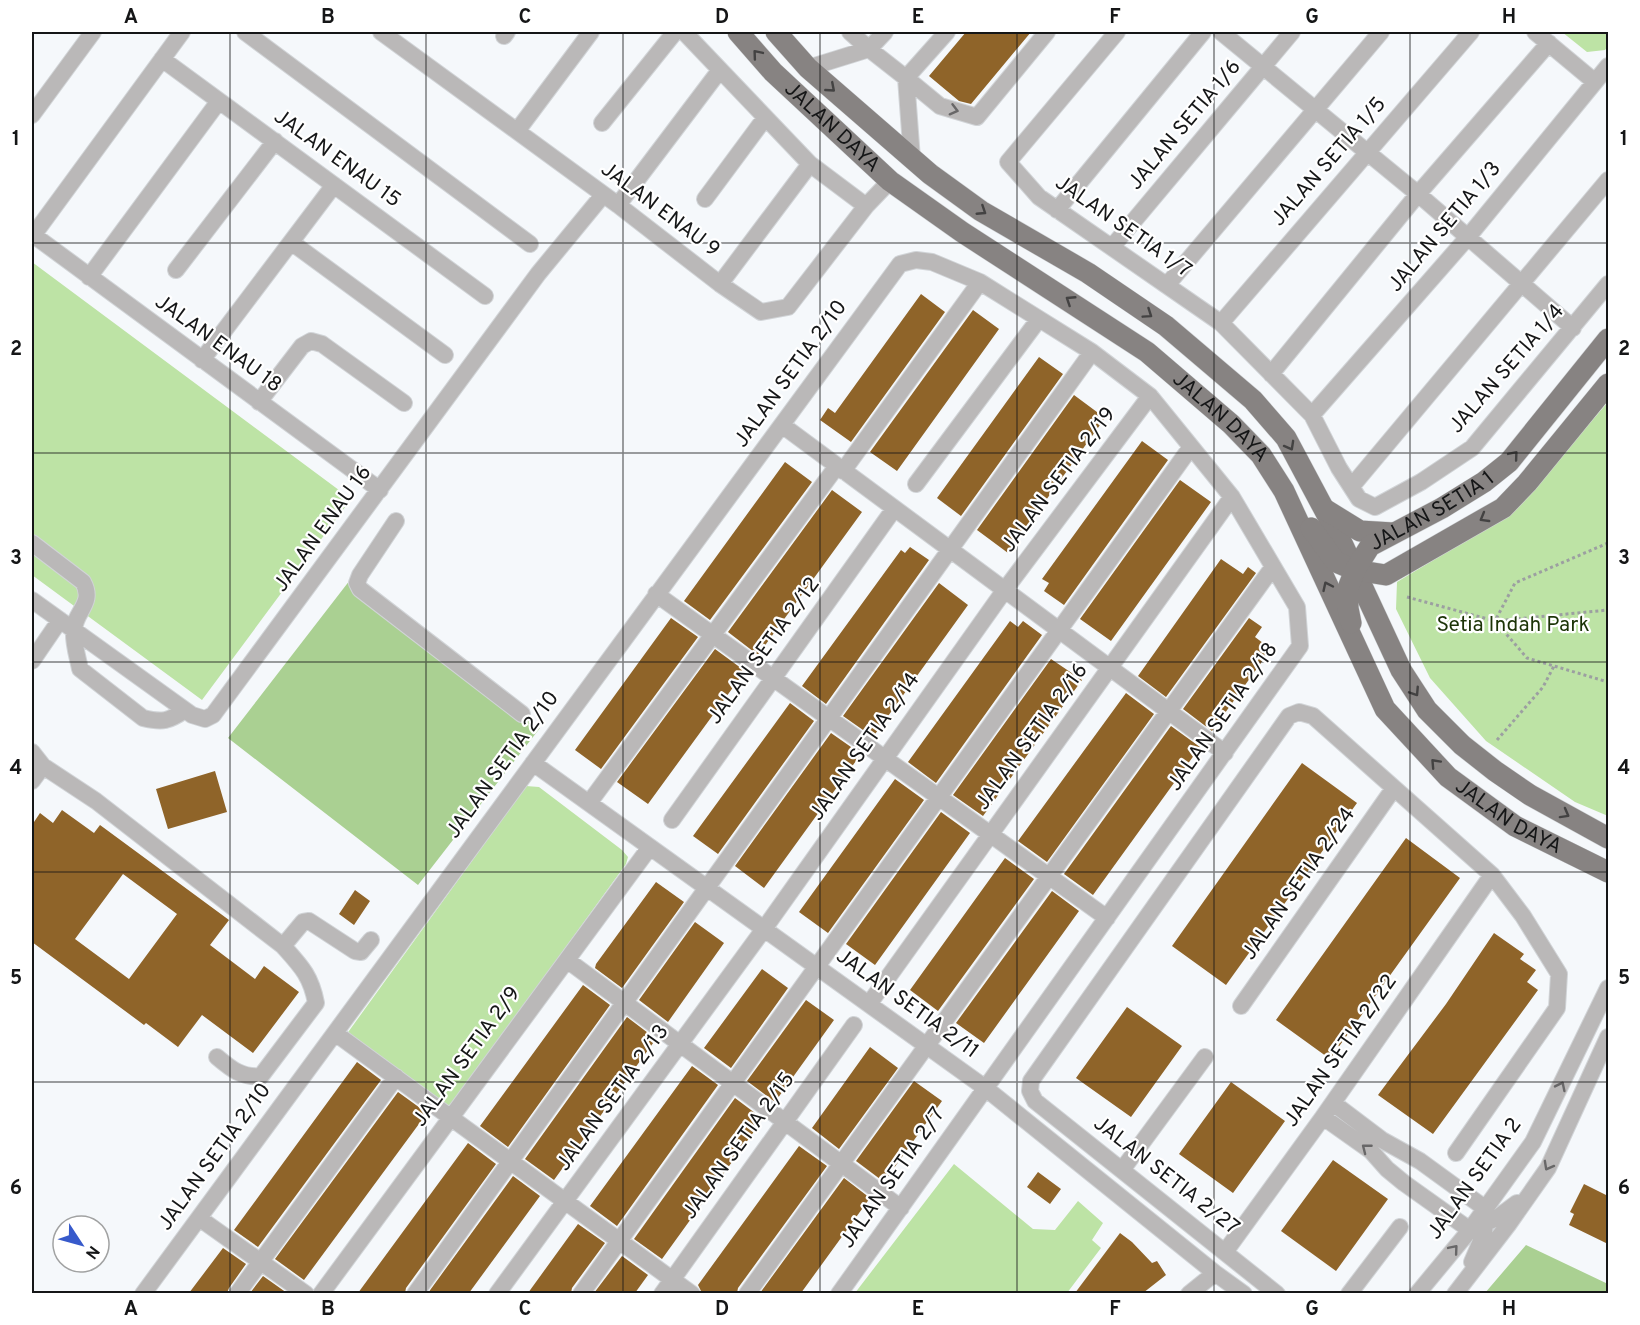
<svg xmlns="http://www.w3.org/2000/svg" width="1640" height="1325" viewBox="0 0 1640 1325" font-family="Overpass,sans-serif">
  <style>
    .green { fill: #bde3a5 }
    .forest { fill: #aad092 }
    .building { fill: #8f6429; fill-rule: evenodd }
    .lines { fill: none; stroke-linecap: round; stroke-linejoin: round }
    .minor-casing { stroke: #d1d4d7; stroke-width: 18 }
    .major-casing { stroke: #d1d4d7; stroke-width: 22 }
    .path { stroke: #9c9fa1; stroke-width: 3; stroke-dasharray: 3 3; stroke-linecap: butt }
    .minor { stroke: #bab8b8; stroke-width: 16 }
    .major { stroke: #878382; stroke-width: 21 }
    .oneway { stroke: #434242 }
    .oneway2 { stroke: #686768 }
    .grid { fill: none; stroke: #151617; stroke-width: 1.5; stroke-opacity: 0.55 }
    .labels { text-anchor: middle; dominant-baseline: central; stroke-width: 4.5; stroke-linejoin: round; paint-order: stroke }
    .street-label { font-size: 21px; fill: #151617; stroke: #fff }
    .park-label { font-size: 21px; fill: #1c3407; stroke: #fff }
    .neatline { fill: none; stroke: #151617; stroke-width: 2 }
    .grid-label { font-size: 20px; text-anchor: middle; font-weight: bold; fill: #151617 }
  </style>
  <rect width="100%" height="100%" fill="#f5f8fb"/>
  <path class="green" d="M1562,32h46v14l-3,4 -18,2z
    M32,262l319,237 -149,201 -170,-125z
    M1608,402v414l-33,-14 -89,-61 -56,-63 -34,-69 1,-27 116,-70z
    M526,786l13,1 83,63 6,7 -2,7 -182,251 -103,-73z
    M954,1164l79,65 22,1 23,-29 25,22 -11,17 9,8 -34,45h-212z"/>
  <path class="forest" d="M350,580l190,148 -122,157 -190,-147z
    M1526,1245l82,39v9h-123z"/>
  <path class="building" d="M966,32h65l-60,72 -12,-3 -30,-25z
    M921,294l24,18 -94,130 -31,-22 8,-12 7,5z
    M973,310l26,19 -102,142 -27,-19z
    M1039,357l24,17 -102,142 -24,-18z
    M1074,395l31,23 -97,135 -31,-23z
    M1142,441l26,19 -104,145 -20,-14 5,-8 -7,-4z
    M785,462l27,20 -102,138 -26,-19z
    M1180,480l31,22 -100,139 -31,-22z
    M832,490l30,22 -104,143 -30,-23z
    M910,547l19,13 -103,144 -24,-18 99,-136 4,3z
    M1221,559l22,15 5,-7 8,6 -90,124 -28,-21z
    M939,583l29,22 -95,132 -30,-21z
    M671,618l27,19 -97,132 -26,-19z
    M1249,618l13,9 -7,10 16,12 -59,82 -29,-22z
    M1010,621l8,6 5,-6 19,14 -106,148 -28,-21z
    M715,649l30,22 -97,133 -31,-22z
    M1051,659l31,21 -99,136 -30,-21z
    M1126,693l28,21 -107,148 -29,-21z
    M790,703l24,18 -96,133 -25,-18z
    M1171,726l29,21 -107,148 -29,-21z
    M831,733l30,21 -97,134 -29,-22z
    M1302,763l55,40 -131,182 -54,-39z
    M215,771l12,41 -59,17 -12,-40z
    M895,779l29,21 -96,133 -29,-21z
    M62,810l32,23 6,-8 129,95 -19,25 45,34 9,-13 35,26 -46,61 -51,-38 -24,32 -32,-24 -2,2 -112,-83v-117l8,-12 13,10zM123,874l54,40 -48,65 -54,-40z
    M941,812l29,21 -95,132 -29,-21z
    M1406,838l54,40 -130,181 -54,-39z
    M1005,858l29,21 -96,132 -28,-21z
    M656,882l28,20 -62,86 -27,-20 1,-4z
    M355,890l15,11 -16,24 -15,-11z
    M1052,891l27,20 -95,132 -28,-20z
    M695,922l29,21 -56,79 -29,-22z
    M1494,933l30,21 -4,5 16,11 -9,12 11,8 -105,144 -55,-39 68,-91z
    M762,969l26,19 -57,80 -27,-20z
    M583,985l27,20 -102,142 -28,-21z
    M806,1000l28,20 -59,82 -28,-21z
    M1127,1007l55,39 -51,71 -55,-39z
    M627,1017l29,22 -102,141 -29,-21z
    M870,1047l28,21 -59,81 -27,-21z
    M357,1062l24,18 -123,167 -24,-17z
    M692,1066l26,19 -101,141 -27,-20z
    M914,1081l28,20 -58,81 -28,-21z
    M1231,1082l54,39 -52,72 -54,-39z
    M398,1092l29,21 -123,167 -29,-21z
    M735,1098l28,21 -101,140 -28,-20z
    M468,1143l28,21 -90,124 -1,5h-47z
    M799,1146l28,20 -89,122 -1,5h-35l-4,-8z
    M1333,1160l55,39 -52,72 -55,-40z
    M1038,1172l23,17 -11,15 -23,-17z
    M513,1176l27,20 -71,97h-41z
    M844,1178l26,20 -69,95h-41z
    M1584,1184l24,12v48l-39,-19 5,-11 -4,-2z
    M578,1224l27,19 -33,45 -1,5h-43z
    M1120,1233l12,9 20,21 5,-2 9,14 -23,18h-68z
    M223,1248l23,16 -17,24 -2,5h-38z
    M622,1256l26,19 -13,18h-41z
    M263,1276l24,17h-37z"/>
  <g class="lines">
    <defs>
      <path id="minor" d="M245,32l285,212
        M381,32l237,173 102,79 41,28 27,-5 78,-101 24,-25
        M684,32l126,132 56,42
        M850,32l19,17 16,-17
        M947,32l-41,46 34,28 37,11 70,-85
        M1117,32l-109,130 31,35 182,126 91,92 27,53 20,31 16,8 46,-25 51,-34 136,-164
        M1221,32l197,162 155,134
        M1535,32l60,50
        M504,36l3,-4
        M162,59l323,237
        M808,68l61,-19 37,29 6,81
        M32,115l61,-83
        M602,123l73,-91
        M517,131l74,-99
        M705,199l60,-81
        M618,205l102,-135
        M1057,210l146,-178
        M32,234l348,256
        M32,237l150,-205
        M291,242l154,113
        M1112,247l180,-215
        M176,270l99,-129
        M89,277l130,-176
        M720,284l90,-120
        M1167,285l214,-253
        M1221,323l250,-291
        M202,360l132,-175
        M1271,374l147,-180 131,-151
        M259,402l43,-56 9,-5 11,3 82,59
        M1312,415l156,-178 140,-171
        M782,425l443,328
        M843,471l137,-189
        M916,484l123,-165
        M1352,486l256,-306
        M396,521l-36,54 -3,8 3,6 162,125
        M32,543l51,39c12,22 -9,29 -9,49 -1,12 4,27 6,38l63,49c20,5 26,3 42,-8
        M656,594l451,324
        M32,600l160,115 13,4 8,-4 325,-441 65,-79
        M32,661l28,-41
        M32,752l11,14 53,35 187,145c18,20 28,30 33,57l-55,73c-19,2 -30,-7 -44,-19
        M533,763l451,324 231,186 29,21
        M32,781l11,-15
        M589,803l248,-337
        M672,820l222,-311
        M283,946l20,-24 6,-1 46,30 6,1 10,-12
        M567,960l334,248
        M869,1004l363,-507
        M1241,1006l153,-218
        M335,1033l357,261
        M1333,1103l49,37 38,21 66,48 -2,25 -12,28
        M1323,1117l48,34 16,18 17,14 66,47 27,-12 20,-15
        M1122,1170l83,-113
        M199,1218l107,76
        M1225,1252l98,-135 169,-242
        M143,1294l757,-1030 16,-4 16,2 48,20 112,70 58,44 82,101 65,110 3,39 -461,648
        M237,1294l159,-217
        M321,1294l329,-447
        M415,1294l677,-942
        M497,1294l267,-365 240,-338 146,-195
        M581,1294l610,-847
        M662,1294l192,-269
        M747,1294l526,-727
        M1189,1294l26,-21
        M1277,1294l-242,-193 -5,-10 1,-10 258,-365 10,-4 14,4 179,159 31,41 36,58 -2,34 -101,145
        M1349,1294l51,-67
        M1417,1294l53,-64 63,-88 75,-154
        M1455,1294l53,-69 40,-57 60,-131"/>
      <g id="major">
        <path id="s1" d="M738,32l35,40 117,109 72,51 185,120 84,72 30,31 23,36 101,218 63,68 67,49 93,46"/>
        <path d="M776,32l32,36 122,106 51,37 107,62 78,53 87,74 33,38 55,103 60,129 26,40 35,35 33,26 35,24 78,43"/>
        <path d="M1326,510l34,21 33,2"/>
        <path d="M1311,528l25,34 19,8 31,5 117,-67 24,-25 81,-99"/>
        <path id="s2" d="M1351,623l-3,-15v-20l7,-18 15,-24 72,-38 42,-26 25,-20 99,-123"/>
      </g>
    </defs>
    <use href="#minor" class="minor-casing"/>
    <use href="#major" class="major-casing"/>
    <path class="path" d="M1608,543l-93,40 -20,38 32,37 81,24
      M1407,597l88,24 113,-11
      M1497,740l46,-53 11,-21"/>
    <use href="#minor" class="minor"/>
    <use href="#major" class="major"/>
  </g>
  <defs><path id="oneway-chevron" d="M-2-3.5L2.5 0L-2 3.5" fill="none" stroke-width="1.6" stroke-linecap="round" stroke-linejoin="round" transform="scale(1.5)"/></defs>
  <g class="oneway">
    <use href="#oneway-chevron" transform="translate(757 54) rotate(-130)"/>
    <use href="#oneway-chevron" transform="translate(831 88) rotate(41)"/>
    <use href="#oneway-chevron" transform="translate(982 211) rotate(33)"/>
    <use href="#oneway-chevron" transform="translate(1070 300) rotate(-147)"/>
    <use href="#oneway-chevron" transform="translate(1148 314) rotate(34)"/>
    <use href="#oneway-chevron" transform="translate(1290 446) rotate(61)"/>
    <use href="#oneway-chevron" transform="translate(1514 455) rotate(-50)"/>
    <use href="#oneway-chevron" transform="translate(1484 518) rotate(150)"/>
    <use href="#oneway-chevron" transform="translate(1327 586) rotate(-115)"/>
    <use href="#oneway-chevron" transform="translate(1415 692) rotate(57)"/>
    <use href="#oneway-chevron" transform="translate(1435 763) rotate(-133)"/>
    <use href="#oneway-chevron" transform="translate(1565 814) rotate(29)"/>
  </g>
  <g class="oneway2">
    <use href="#oneway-chevron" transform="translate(954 110) rotate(15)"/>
    <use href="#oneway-chevron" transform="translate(1561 1086) rotate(-64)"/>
    <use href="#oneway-chevron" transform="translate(1366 1148) rotate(-142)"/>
    <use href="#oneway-chevron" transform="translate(1548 1166) rotate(119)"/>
    <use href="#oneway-chevron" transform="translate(1454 1249) rotate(-50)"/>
  </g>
  <path class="grid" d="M230,32v1262M426,32v1262M623,32v1262M820,32v1262M1017,32v1262M1214,32v1262M1410,32v1262M32,243h1576M32,453h1576M32,662h1576M32,872h1576M32,1082h1576"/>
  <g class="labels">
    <g class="street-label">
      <text transform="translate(1185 125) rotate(-50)">JALAN SETIA 1/6</text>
      <text stroke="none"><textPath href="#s1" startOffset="134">JALAN DAYA</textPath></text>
      <text transform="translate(337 159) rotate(36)">JALAN ENAU 15</text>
      <text transform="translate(1329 162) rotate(-49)">JALAN SETIA 1/5</text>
      <text transform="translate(660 210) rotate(37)">JALAN ENAU 9</text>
      <text transform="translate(1123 227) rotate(35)">JALAN SETIA 1/7</text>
      <text transform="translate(1445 227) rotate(-50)">JALAN SETIA 1/3</text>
      <text transform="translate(218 344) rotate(36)">JALAN ENAU 18</text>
      <text transform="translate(1507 369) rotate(-49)">JALAN SETIA 1/4</text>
      <text transform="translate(791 374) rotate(-54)">JALAN SETIA 2/10</text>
      <text stroke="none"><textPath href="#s1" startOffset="620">JALAN DAYA</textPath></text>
      <text transform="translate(1059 480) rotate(-53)">JALAN SETIA 2/19</text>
      <text stroke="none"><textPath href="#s2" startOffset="154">JALAN SETIA 1</textPath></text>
      <text transform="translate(323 529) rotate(-54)">JALAN ENAU 16</text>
      <text transform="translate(764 651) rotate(-54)">JALAN SETIA 2/12</text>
      <text transform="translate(1223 717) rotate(-55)">JALAN SETIA 2/18</text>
      <text transform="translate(1032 737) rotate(-54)">JALAN SETIA 2/16</text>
      <text transform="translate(865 747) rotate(-55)">JALAN SETIA 2/14</text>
      <text transform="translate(503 765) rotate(-54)">JALAN SETIA 2/10</text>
      <text stroke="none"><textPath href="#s1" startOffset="1124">JALAN DAYA</textPath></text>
      <text transform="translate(1299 884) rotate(-55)">JALAN SETIA 2/24</text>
      <text transform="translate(907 1004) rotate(36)">JALAN SETIA 2/11</text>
      <text transform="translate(1341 1051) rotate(-55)">JALAN SETIA 2/22</text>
      <text transform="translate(467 1057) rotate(-54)">JALAN SETIA 2/9</text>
      <text transform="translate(613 1098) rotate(-54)">JALAN SETIA 2/13</text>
      <text transform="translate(739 1146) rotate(-54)">JALAN SETIA 2/15</text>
      <text transform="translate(215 1157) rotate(-54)">JALAN SETIA 2/10</text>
      <text transform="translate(1166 1176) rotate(38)">JALAN SETIA 2/27</text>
      <text transform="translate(893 1178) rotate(-55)">JALAN SETIA 2/7</text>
      <text transform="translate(1475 1179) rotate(-54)">JALAN SETIA 2</text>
    </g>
    <g class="park-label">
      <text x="1513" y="625">Setia Indah Park</text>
    </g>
  </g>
  <rect width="1640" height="1325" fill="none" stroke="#ffffff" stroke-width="66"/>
  <g transform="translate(81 1244) rotate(126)"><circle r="28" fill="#ffffff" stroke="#a1a2a2" stroke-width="1.5"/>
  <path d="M0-4.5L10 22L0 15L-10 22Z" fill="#375acb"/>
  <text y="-9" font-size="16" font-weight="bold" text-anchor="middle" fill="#151617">N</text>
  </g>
  <rect x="33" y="33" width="1574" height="1259" class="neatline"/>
  <g class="grid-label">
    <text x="131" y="23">A</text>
    <text x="328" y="23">B</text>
    <text x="525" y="23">C</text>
    <text x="722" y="23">D</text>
    <text x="918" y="23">E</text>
    <text x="1115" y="23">F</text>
    <text x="1312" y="23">G</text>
    <text x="1509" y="23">H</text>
    <text x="16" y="145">1</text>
    <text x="1624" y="145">1</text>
    <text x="16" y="355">2</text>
    <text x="1624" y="355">2</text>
    <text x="16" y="564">3</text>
    <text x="1624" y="564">3</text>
    <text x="16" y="774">4</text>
    <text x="1624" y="774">4</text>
    <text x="16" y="984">5</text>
    <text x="1624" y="984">5</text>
    <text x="16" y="1194">6</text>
    <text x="1624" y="1194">6</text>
    <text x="131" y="1315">A</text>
    <text x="328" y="1315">B</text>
    <text x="525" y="1315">C</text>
    <text x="722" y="1315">D</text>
    <text x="918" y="1315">E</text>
    <text x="1115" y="1315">F</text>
    <text x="1312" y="1315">G</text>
    <text x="1509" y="1315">H</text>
  </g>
</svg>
